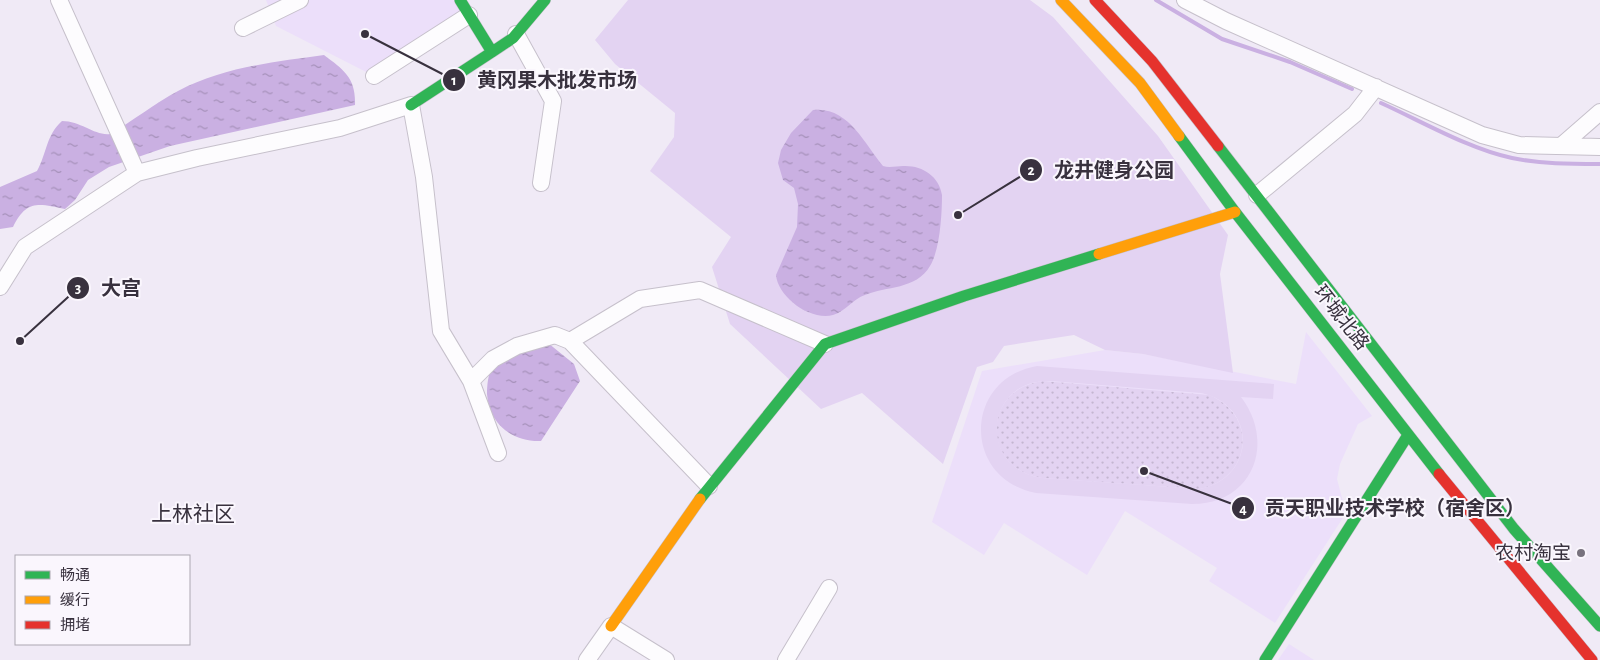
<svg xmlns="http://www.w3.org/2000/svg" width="1600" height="660" viewBox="0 0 1600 660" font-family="'Alegreya Sans','Noto Sans SC',sans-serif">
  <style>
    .built { fill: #ecdffa }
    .grass { fill: url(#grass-dots) }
    .park { fill: #e3d3f2; fill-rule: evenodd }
    .water { fill: url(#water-ripples) }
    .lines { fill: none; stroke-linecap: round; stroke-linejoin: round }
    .stream { stroke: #cab0e2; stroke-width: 4 }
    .street-casing { stroke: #c6c0cb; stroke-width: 18 }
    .fast-casing { stroke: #c6c0cb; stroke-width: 12 }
    .slow-casing { stroke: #c6c0cb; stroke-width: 12 }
    .jam-casing { stroke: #c6c0cb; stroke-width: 12 }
    .street { stroke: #fdfcfe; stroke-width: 16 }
    .fast { stroke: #30b455; stroke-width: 11 }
    .slow { stroke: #ff9f0a; stroke-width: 11 }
    .jam { stroke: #e5322d; stroke-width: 11 }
    .poi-dot { fill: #78727e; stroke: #faf6fd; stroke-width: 2 }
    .labels { text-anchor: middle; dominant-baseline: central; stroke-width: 4; stroke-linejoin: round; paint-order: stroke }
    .street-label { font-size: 19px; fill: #38313e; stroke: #faf6fd }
    .poi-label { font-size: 19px; fill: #38313e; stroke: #faf6fd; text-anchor: end }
    .quarter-label { font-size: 21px; fill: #38313e; stroke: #faf6fd }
    .leader { fill: none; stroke: #38313e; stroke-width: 2 }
    .callout-dot { fill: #38313e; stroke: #faf6fd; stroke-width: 2 }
    .mark-label { font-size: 15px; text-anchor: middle; font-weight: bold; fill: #fff }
    .callout-label { font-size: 20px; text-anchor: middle; font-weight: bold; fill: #38313e; stroke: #faf6fd; stroke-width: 4; stroke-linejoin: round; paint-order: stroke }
  </style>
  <defs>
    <pattern id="grass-dots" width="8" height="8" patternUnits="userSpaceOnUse" patternTransform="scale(1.25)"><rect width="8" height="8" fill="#e3d3f2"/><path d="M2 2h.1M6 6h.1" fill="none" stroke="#c4b6d1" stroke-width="1.8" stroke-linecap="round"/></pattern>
    <pattern id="water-ripples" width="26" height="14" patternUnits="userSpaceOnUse" patternTransform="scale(1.25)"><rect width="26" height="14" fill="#cab0e2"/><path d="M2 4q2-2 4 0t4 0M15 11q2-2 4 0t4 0" fill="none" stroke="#a590b9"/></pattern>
  </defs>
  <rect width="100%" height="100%" fill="#f0eaf6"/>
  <path class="built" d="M266,0h194l9,15 -95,61 -98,-50z
    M1306,332l66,84 -14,8 -18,40 -3,15 9,34 -71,110 -66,-42 8,-13 -92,-57 -38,64 -83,-52 -20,32 -52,-33 50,-151 123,-21 38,4 153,30z
    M1289,644l25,16h-36z"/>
  <path class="grass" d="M1043,381l166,14c49,20 43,83 -9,94l-158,-11c-61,-9 -61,-89 1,-97z"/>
  <path class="park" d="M628,0h402l23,17 105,119 70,99 -8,39 13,99 -90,-19 -38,-4 -31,-15 -70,11 -11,16 -16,5 -34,97 -81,-71 -41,16 -91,-85 -18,-57 19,-30 -81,-66 24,-34 1,-24 -60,-49 -20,-24z
    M1037,366l237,18 -1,15 -32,-2c35,46 12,107 -49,107l-156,-11c-74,-14 -73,-114 1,-127zM1051,381l150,12c56,12 56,84 -1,96l-158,-11c-66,-10 -57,-100 9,-97z"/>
  <path class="water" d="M324,55c20,15 32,23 31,50l-185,41 -61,21 -21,13 -13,20 -10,9c-27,-6 -39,-9 -52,18l-13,2v-42l37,-16c10,-18 9,-36 25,-50 19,0 33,15 48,13 23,-13 45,-31 68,-43 45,-24 96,-29 146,-36z
    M813,110c35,-4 51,33 70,56 6,2 14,0 20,0 19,-1 36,10 39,29 0,19 -2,55 -12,71 -14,24 -44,20 -65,29 -12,4 -19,16 -32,20 -23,6 -55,-18 -57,-40l21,-48 1,-23 -4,-16 -11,-8 -5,-17 3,-13 10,-17z
    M548,343l26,21 6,17 -39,60c-29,1 -52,-17 -54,-47 0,-8 1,-20 5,-26 11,-16 38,-19 56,-25z"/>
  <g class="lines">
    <path class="stream" d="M1156,0l66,39 68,23 62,27
      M1381,103c40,18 88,46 131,55 29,6 58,6 88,6"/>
    <defs>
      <path id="street" d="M59,0l78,173
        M1185,0l41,21 256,114 37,10 81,2
        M243,28l57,-28
        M516,34l37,67 -12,82
        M374,76l95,-61
        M1561,146l39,-34
        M1257,195l98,-81 21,-27
        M0,287l25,-40 112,-74 60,-15 143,-30 71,-23 13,72 17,154 30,50 22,-22 24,-13 38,-11 15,6 70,-42 60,-9 125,54
        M570,341l139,145
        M471,381l27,72
        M587,660l24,-34 55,34
        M786,660l43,-72"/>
      <path id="fast" d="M460,0l32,52 21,-14 32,-38
        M411,105l81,-53
        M1179,136l56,76 204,262
        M1218,146l296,383 86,97
        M700,499l125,-155 139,-48 135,-42
        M1265,660l143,-225"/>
      <path id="slow" d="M1061,0l79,83 39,53
        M1099,254l136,-42
        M611,626l89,-127"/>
      <path id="jam" d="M1095,0l57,61 66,85
        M1439,474l153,186"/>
    </defs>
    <use href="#street" class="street-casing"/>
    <use href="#fast" class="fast-casing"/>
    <use href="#slow" class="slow-casing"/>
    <use href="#jam" class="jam-casing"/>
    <use href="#street" class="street"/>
    <use href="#fast" class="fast"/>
    <use href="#slow" class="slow"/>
    <use href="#jam" class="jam"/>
  </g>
  <circle class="poi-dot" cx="1581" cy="553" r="5"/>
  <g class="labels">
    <g class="street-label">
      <text transform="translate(1341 318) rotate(52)">环城北路</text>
    </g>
    <g class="poi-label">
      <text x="1571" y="553">农村淘宝</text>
    </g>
    <g class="quarter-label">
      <text x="193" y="514">上林社区</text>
    </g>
  </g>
  <path class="leader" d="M365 34L454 80M958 215L1031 170M20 341L78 288M1144 471L1243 508"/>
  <g class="callout-dot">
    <circle cx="365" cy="34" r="5"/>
    <circle cx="958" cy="215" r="5"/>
    <circle cx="20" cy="341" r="5"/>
    <circle cx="1144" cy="471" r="5"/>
    <circle cx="454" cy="80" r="12"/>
    <circle cx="1031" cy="170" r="12"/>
    <circle cx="78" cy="288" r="12"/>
    <circle cx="1243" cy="508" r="12"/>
  </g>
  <g class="mark-label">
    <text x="454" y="85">1</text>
    <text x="1031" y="175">2</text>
    <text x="78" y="293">3</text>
    <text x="1243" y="514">4</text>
  </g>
  <g class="callout-label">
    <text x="557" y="87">黄冈果木批发市场</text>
    <text x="1114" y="177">龙井健身公园</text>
    <text x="121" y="295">大宫</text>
    <text x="1395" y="515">贡天职业技术学校（宿舍区）</text>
  </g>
  <rect x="15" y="555" width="175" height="90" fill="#faf6fd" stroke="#aca7b1"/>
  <rect x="25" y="571" width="25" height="8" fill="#30b455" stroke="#aca7b1"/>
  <text x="60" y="580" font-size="15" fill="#38313e">畅通</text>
  <rect x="25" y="596" width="25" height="8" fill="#ff9f0a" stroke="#aca7b1"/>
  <text x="60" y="605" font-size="15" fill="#38313e">缓行</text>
  <rect x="25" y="621" width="25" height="8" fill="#e5322d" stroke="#aca7b1"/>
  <text x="60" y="630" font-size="15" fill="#38313e">拥堵</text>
</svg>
